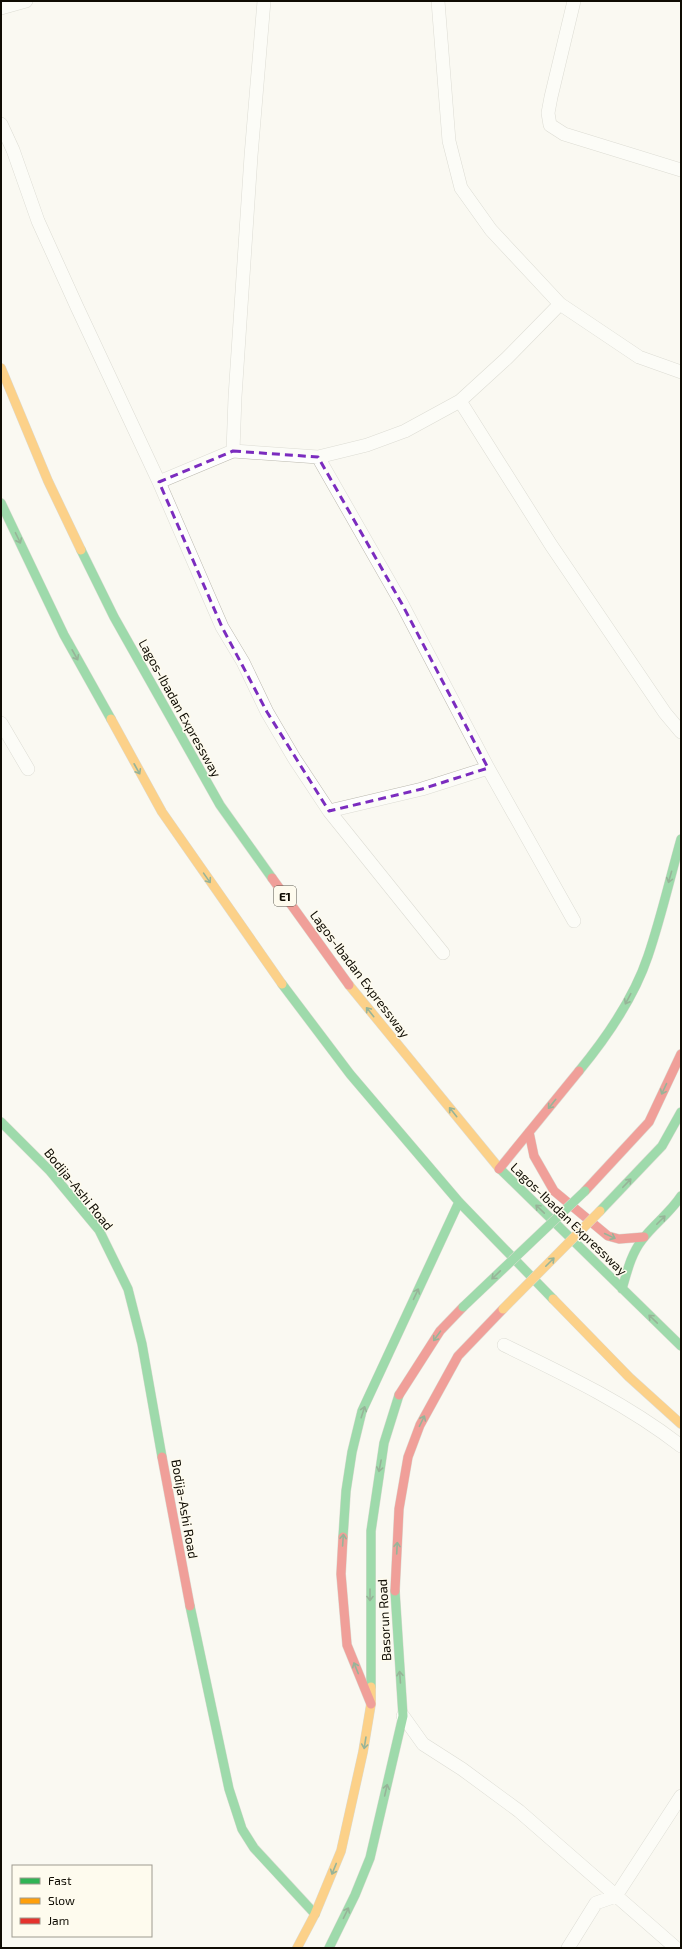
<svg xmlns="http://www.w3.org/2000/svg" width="682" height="1949" viewBox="0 0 682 1949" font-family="'Exo 2',sans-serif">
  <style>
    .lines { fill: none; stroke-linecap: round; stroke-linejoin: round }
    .street-casing { stroke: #bbb9af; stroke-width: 14 }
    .fast-casing { stroke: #bbb9af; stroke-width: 10 }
    .slow-casing { stroke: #bbb9af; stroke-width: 10 }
    .jam-casing { stroke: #bbb9af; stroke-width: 10 }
    .street { stroke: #fefefd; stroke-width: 13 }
    .fast { stroke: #30b455; stroke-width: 9 }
    .slow { stroke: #ff9f0a; stroke-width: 9 }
    .jam { stroke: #e5322d; stroke-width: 9 }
    .fast-bridge-casing { stroke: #bbb9af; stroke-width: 10; stroke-linecap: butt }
    .slow-bridge-casing { stroke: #bbb9af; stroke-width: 10; stroke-linecap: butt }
    .fast-bridge { stroke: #30b455; stroke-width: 9 }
    .slow-bridge { stroke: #ff9f0a; stroke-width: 9 }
    .oneway { stroke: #20602c }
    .marked { fill: none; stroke: #7b2cbf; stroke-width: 3; stroke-dasharray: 8 5; stroke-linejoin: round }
    .labels { text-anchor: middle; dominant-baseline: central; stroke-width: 3; stroke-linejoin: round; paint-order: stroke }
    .shield { fill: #fefbee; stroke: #57544a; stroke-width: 1 }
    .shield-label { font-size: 12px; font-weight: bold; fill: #0f0c03 }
    .street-label { font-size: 13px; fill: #0f0c03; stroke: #fefbee }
  </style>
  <rect width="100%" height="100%" fill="#faf9f2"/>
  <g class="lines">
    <defs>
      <path id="street" d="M438,1l11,140 12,47 30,42 69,74 79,53 42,15
        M574,1l-23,96 -3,16 2,12 14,9 117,36
        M1,8l25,-7
        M1,124l12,26 25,71 39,86 82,175 63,145 21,35 24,50 27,46 35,53 114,142
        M460,401l91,144 114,168 16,19
        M233,451l2,-54 16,-241 13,-155
        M318,457l84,147 86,164 86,153
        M159,482l74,-31 85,6 49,-12 38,-14 55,-30 47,-43 53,-54
        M1,723l27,46
        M329,811l93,-22 66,-21
        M504,1345c62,30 123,59 177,101
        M403,1716l20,28 39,25 57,42 157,137
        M568,1948l28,-45 20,-7 65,-100"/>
      <path id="fast" d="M1,503l63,132 47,84
        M81,550l33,67 106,188 52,73
        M282,984l68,90 109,128 94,97
        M579,1071c28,-34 55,-73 69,-115 13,-38 22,-78 33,-117
        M1,1122l49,49 49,59 29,59 14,55 20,113
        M499,1168l182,178
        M600,1211l62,-65 19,-34
        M622,1289c5,-17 9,-35 20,-49 12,-16 28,-27 39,-44
        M343,1537l3,-46 6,-39 10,-41 97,-209
        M190,1606l39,183 13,40 12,19 61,66
        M371,1687v-156l13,-88 15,-48
        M329,1948l26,-53 15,-37 33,-142 -8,-125"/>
      <path id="slow" d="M1,368l47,113 33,69
        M111,719l51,93 120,172
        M349,985l150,183
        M553,1299l76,78 52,47
        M297,1948l18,-34 26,-63 22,-99 8,-48v-17"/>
      <path id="jam" d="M272,878l77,107
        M529,1132l5,24 20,35 54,45 11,3 25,-2
        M499,1169l80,-98
        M585,1191l64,-69 32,-68
        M399,1395l41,-64 23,-24
        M162,1457l28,149
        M343,1537l-2,37 6,71 24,59
        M395,1591l4,-82 9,-52 12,-32 38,-69 45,-47"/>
    </defs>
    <use href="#street" class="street-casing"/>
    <use href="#fast" class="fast-casing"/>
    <use href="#slow" class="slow-casing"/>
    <use href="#jam" class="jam-casing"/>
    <use href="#street" class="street"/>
    <use href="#fast" class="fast"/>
    <use href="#slow" class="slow"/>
    <use href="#jam" class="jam"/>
    <defs>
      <path id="fast-bridge" d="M463,1307l122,-116"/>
      <path id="slow-bridge" d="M503,1309l97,-98"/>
    </defs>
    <use href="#fast-bridge" class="fast-bridge-casing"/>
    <use href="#slow-bridge" class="slow-bridge-casing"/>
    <use href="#fast-bridge" class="fast-bridge"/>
    <use href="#slow-bridge" class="slow-bridge"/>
  </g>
  <defs><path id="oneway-shaft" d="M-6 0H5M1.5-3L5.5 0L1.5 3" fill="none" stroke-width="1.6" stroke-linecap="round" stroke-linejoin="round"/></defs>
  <g class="oneway">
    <use href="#oneway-shaft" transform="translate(18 538) rotate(64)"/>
    <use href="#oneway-shaft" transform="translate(75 655) rotate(61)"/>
    <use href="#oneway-shaft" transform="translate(137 769) rotate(61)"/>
    <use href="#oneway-shaft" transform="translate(670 877) rotate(106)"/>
    <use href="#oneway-shaft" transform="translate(207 878) rotate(55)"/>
    <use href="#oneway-shaft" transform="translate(628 999) rotate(118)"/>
    <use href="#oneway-shaft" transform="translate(370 1012) rotate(-129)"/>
    <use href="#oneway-shaft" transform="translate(664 1089) rotate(115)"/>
    <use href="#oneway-shaft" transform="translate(552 1104) rotate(129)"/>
    <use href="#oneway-shaft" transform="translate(453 1112) rotate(-129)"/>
    <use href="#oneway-shaft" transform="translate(627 1183) rotate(-46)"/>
    <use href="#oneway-shaft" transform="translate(540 1209) rotate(-136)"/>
    <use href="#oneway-shaft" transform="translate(661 1220) rotate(-45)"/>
    <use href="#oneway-shaft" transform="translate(610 1236) rotate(25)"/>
    <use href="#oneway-shaft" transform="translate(550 1262) rotate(-45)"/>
    <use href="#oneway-shaft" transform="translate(496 1275) rotate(136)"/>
    <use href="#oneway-shaft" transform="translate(416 1294) rotate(-65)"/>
    <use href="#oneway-shaft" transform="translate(653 1319) rotate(-136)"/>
    <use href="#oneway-shaft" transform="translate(437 1336) rotate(126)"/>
    <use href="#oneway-shaft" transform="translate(363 1412) rotate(-72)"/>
    <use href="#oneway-shaft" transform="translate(422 1421) rotate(-64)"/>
    <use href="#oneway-shaft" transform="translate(380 1466) rotate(101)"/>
    <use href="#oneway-shaft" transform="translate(343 1540) rotate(-86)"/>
    <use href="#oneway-shaft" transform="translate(397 1548) rotate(-87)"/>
    <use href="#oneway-shaft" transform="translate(370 1595) rotate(90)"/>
    <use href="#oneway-shaft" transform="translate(356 1668) rotate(-112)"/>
    <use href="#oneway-shaft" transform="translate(400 1677) rotate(-94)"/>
    <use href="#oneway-shaft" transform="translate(365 1743) rotate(99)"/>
    <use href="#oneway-shaft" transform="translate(386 1790) rotate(-77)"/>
    <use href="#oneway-shaft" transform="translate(334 1869) rotate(112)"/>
    <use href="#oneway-shaft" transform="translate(346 1913) rotate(-64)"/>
  </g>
  <path d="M0 0H682V1949H0ZM233,451l85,6 84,147 86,164 -66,21 -93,22 -62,-99 -45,-85 -63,-145z" fill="#faf9f2" fill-opacity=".55" fill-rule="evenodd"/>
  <path class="marked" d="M233,451l85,6 84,147 86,164 -66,21 -93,22 -62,-99 -45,-85 -63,-145z"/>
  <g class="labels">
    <rect class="shield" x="274" y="886" width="22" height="20" rx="3"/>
    <g class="shield-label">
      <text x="285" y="896">E1</text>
    </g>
    <g class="street-label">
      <text transform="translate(180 708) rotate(61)">Lagos-Ibadan Expressway</text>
      <text transform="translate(360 974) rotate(53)">Lagos-Ibadan Expressway</text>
      <text transform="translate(79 1189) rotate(51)">Bodija-Ashi Road</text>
      <text transform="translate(569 1219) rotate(44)">Lagos-Ibadan Expressway</text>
      <text transform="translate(185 1509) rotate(80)">Bodija-Ashi Road</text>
      <text transform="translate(384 1620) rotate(-93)">Basorun Road</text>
    </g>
  </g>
  <rect width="682" height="1949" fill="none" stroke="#0f0c03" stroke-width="4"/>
  <rect x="12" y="1865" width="140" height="72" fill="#fefbee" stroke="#9e9b90"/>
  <rect x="20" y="1878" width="20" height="6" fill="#30b455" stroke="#9e9b90"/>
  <text x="48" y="1885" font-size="12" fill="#0f0c03">Fast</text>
  <rect x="20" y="1898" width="20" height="6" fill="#ff9f0a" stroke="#9e9b90"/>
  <text x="48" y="1905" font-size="12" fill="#0f0c03">Slow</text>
  <rect x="20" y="1918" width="20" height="6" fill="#e5322d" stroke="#9e9b90"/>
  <text x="48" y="1925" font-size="12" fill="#0f0c03">Jam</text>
</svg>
